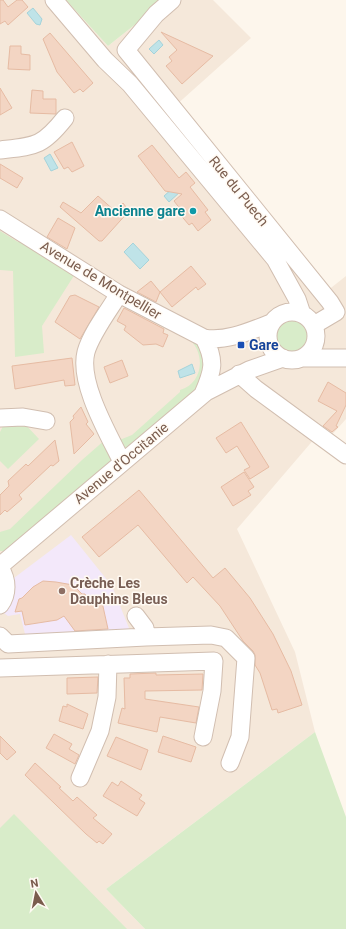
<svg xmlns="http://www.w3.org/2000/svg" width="346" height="929" viewBox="0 0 346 929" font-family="Roboto,sans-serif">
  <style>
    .residential { fill: #f5e8da }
    .education { fill: #f3e8fa }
    .green { fill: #d8ecc9 }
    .water { fill: #bfe3e8; stroke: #a5d3da }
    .building { fill: #f3d5c3; stroke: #e6bba3 }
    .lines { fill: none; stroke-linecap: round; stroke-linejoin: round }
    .minor-casing { stroke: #d1beb0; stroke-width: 19 }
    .minor { stroke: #fff; stroke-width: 17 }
    .culture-dot { fill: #0f9aa8; stroke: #fffaf3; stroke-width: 1.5 }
    .transit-dot { fill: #1a4fb4; stroke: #fffaf3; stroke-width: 1.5 }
    .education-dot { fill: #8d6e63; stroke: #fffaf3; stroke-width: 1.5 }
    .labels { text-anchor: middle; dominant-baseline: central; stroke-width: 3; stroke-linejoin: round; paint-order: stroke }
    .street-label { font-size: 14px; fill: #7a5c4d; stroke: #fffaf3 }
    .culture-label { font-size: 14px; font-weight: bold; fill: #0d838f; stroke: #fffaf3; text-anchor: end }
    .transit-label { font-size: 14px; font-weight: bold; fill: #164399; stroke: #fffaf3; text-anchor: start }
    .education-label { font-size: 14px; font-weight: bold; fill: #785e54; stroke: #fffaf3; text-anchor: start }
  </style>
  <rect width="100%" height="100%" fill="#fdf6ec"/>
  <path class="residential" d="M0,0h66l42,46 58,-46h47l38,38 -77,69 153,184 19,-15v143l-16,18 -15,1 -78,91 58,123 20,80 -209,157 39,40h-145z"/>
  <path class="education" d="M71,535l41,51 19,47 -93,6 -13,-5 -5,-20 -12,2 -7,-5 9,-30z"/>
  <path class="green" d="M66,0h100l-58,46z
    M0,231l18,11v-3l57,35 -33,52 2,27 -29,4 -2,-86 -13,-1z
    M272 336a20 20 0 1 1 40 0a20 20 0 1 1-40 0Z
    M192,342l12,6 3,9 -10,33 -69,58h-5l-7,-12 6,3 10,-4 48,-43v-2c21,-6 26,-32 12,-48z
    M23,422l16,17 -31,30 -8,-8v-29l3,-6z
    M106,439l10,21 -107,92 -9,-1v-19l10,-3 72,-69z
    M315,732l31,85v112h-201l-39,-40z
    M14,814l113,115h-127v-101z"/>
  <path class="water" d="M33,8l9,11 -2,6 -4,-1 -9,-11z
    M159,40l4,5 -9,9 -5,-5z
    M50,154l8,14 -7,3 -7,-13z
    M173,188l8,3 -12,11 -5,-6z
    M133,243l16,17 -9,9 -16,-17z
    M192,364l3,9 -15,5 -2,-7z"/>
  <path class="building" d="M0,0h3l5,7 9,-7h5l6,7 -20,18 -3,-4 -5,3z
    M161,32l52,24 -31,28 -16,-18 6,-5 -3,-4 8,-7z
    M50,33l43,50 -10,9 -3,-3 -6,4 -17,-21 -14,-33z
    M10,46h11v8l9,1v15l-22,-1z
    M0,88l12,20 -12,7z
    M32,90l11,1v8h13v15l-26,-1z
    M72,142l12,24 -12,6 -4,-5 -4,2 -10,-17z
    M152,145l27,33 7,-6 9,11 -5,4 18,23 -3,2 6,8 -13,11 -6,-8 -3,2 -11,-13 3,-2 -7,-9 8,-7 -17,-3 -27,-35z
    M0,164l23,14 -6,10 -17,-10z
    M98,196l18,16 7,-9 6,8 -27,30h-3l-39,-34 3,-5 18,11z
    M58,218l17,10 -8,21 -20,-12z
    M191,266l15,18 -8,6 -2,-3 -24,20 -12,-15 -4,10 -19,-10 14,-11 9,11z
    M75,295l24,12 -19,32 -25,-17 15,-26z
    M124,308l40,21 -1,4 5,2 -5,12 -7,-3 -13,1 -19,-15 2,-4 -9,-5z
    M72,358l3,27 -10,1 -1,-6 -49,9 -3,-23z
    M122,360l6,16 -18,7 -6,-16z
    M328,382l18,11v12l-10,21 2,1 -6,5 -9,-6 14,-15 -19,-10z
    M81,407l7,15 -2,2 8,10 -20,20 -4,-32 4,-4 -1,-2z
    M241,422l28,45 -19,12 -6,-9 6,-3 -13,-21 -11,7 -10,-15z
    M55,440l4,21 -6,5 -2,-1 -32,30 3,4 -15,13 -2,-2 -5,5v-20l9,-9 -1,-5 18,-17 2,2z
    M244,472l10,15 -6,4 3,4 -18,11 -12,-19z
    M139,490l74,88 12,-10 25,30 23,36 18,37 11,34 -24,8 -1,-4 -5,1 -12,-37 -5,-8v-10l-2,-4 -10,-10 -23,-35 -27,-29 -6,6 -49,-58 -39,32 -17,-20z
    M43,581l13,1 17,3 9,9h3l4,10 13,-2 6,27 -33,2 -11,-15 -7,4 -32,5 -3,-14 -7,1 4,-13 3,-1 11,-11z
    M156,673v2l47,-1 -1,16 -57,1v8l54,8 -3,16 -36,-6 -3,15 -39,-9 4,-15 3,1 -1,-31h6v-4z
    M98,677l-1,16 -30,1v-16z
    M67,704l21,10 -5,15 -24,-8 4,-15 4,1z
    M54,734l18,10 -3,5 10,6 -4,9 -29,-16z
    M0,736l16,16 -9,8 -7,-7z
    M163,736l33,11 -5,15 -33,-10z
    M116,737l32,13 -7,20 -34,-14z
    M35,763l26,24 -2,1 14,13 4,-4 20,18 -4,3 19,16 -9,10 -4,-3 -2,2 -11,-9 -61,-59z
    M121,781l21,14 -3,4 6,4 -8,13 -34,-20 9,-14 6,4z"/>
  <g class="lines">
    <defs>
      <path id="minor" d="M54,0l51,60 25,24 145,175 22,40 5,15
        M172,0l-16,14 -30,36 204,252 6,10 -22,13
        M0,150c35,-4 42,-3 65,-32
        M0,219l119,75 85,44c22,4 46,-7 67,-15
        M119,294c-10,16 -28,40 -33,58 -8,31 23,83 36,110
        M268 336a24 24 0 1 1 48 0a24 24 0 1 1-48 0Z
        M303,358h43
        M239,374l17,15 90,66
        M203,394c10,-23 13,-33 1,-56
        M0,418l23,-1 23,4
        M0,566l206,-174 43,-22 34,-12
        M0,568c8,12 8,26 0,37
        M0,636l8,8 138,-7 -1,-9 -9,-12
        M146,637l65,-2 15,3 20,20 -6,79 -10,26
        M0,668l214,-7 -2,30 -9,46
        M80,778l20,-47 7,-34 1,-33"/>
    </defs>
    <use href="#minor" class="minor-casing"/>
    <use href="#minor" class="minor"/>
  </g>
  <circle class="culture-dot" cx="193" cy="211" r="4"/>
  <rect class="transit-dot" x="237" y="341" width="8" height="8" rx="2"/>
  <circle class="education-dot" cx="62" cy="591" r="4"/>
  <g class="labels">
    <g class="street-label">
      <text transform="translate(239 191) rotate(51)">Rue du Puech</text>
      <text transform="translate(101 280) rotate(31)">Avenue de Montpellier</text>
      <text transform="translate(121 463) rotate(-40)">Avenue d'Occitanie</text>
    </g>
    <g class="culture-label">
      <text x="185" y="211">Ancienne gare</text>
    </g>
    <g class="transit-label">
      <text x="249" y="345">Gare</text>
    </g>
    <g class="education-label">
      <text x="70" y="583">Crèche Les<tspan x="70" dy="16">Dauphins Bleus</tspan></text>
    </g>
  </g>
  <g transform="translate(36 893) rotate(350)" stroke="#fffaf3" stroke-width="3" paint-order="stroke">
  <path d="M0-3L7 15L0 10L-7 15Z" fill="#7a5c4d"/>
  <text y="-6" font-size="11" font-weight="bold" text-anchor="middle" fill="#7a5c4d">N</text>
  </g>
</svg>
